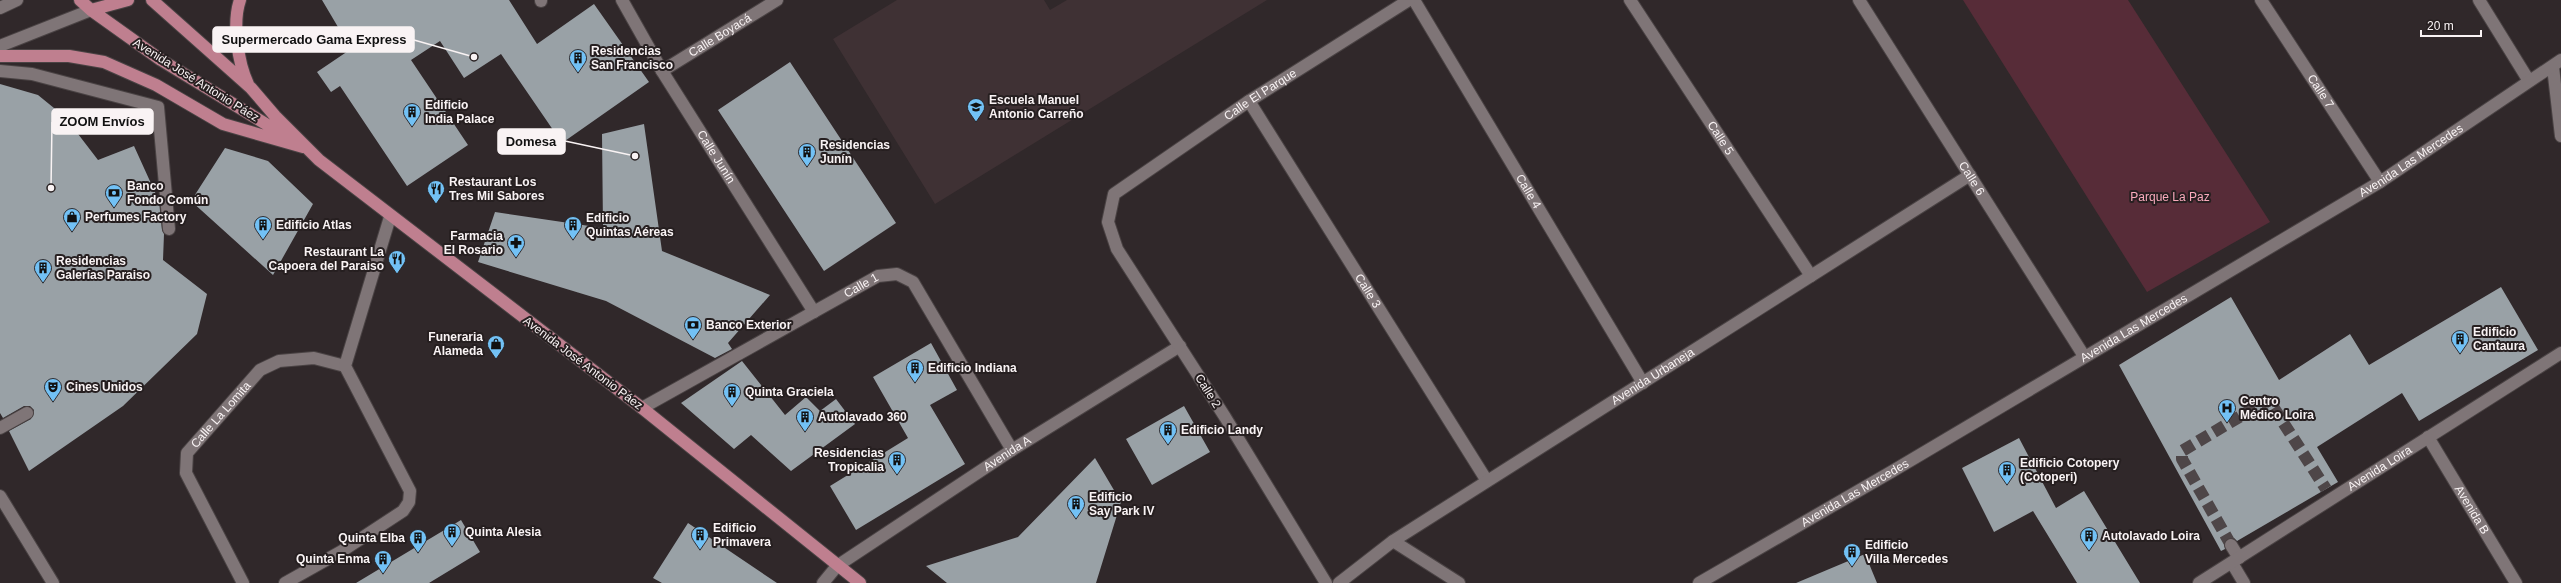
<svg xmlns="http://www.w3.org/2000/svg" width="2561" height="583" viewBox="0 0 2561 583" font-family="Arial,sans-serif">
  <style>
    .built { fill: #3f3134 }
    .green { fill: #572c38 }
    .building { fill: #99a1a6 }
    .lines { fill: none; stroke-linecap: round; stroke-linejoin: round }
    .minor-tunnel { stroke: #4e4648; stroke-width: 12; stroke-dasharray: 12 6; stroke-linecap: butt }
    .minor-casing { stroke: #4a4344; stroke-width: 14 }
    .major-casing { stroke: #4a4344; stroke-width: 14 }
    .minor { stroke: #7f7577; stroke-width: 12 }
    .major { stroke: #bf7f8f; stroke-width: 12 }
    .labels { text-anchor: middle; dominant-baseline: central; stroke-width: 4; stroke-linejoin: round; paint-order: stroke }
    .street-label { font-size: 12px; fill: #f9f3f4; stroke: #261f20 }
    .poi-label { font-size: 12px; font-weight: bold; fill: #f9f3f4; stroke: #261f20; text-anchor: start }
    .park-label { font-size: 12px; fill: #f9aabc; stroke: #261f20 }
    .leader { fill: none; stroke: #f9f3f4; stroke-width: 1.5 }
    .callout-dot { fill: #f9f3f4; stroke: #261f20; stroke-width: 1.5 }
    .callout { fill: #f9f3f4; stroke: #f9f3f4; stroke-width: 1.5 }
    .callout-label { font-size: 13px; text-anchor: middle; font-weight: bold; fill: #111 }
  </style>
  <rect width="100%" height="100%" fill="#30282a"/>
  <path class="built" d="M897,0h147l6,10 17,-10h200l-332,204 -102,-165z"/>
  <path class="green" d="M1963,0h165l142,222 -123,70z"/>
  <path class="building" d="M322,0h187l28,44 57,-40 55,78 -87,61 -61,-89 -37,24 -24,-37 -29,19 57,85 -61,41 -67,-100 -9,6 -14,-20 34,-23z
    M790,62l106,161 -72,48 -106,-161z
    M0,84l38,11 27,22 33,43 36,-14 25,55 3,29 2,4 -1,26 44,34 -10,40 -74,72 -94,65 -20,-40 22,-12 3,-9 -4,-4h-6l-21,12 -3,-5z
    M644,124l18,127 108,44 -42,48 4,6 -17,9 -109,-57 -128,-39 17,-50 108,16 -1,-94z
    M225,148l43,13 45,43 -40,71 -82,-74z
    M2501,287l37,63 -119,71 -17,-28 -85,54 21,35 -101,59 -3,-3h-7l-3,4 1,7 -4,2 -102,-186 112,-68 48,83 71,-46 19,31z
    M931,343l26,47 -27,15 35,59 -109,66 -26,-44 78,-48 -35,-61z
    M742,361l43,54 21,-18 14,14 16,-12 19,25 -64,47 -40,-36 -17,14 -53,-46z
    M1184,406l26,46 -58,33 -26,-46z
    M2019,438l37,70 28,-17 56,92h-63l-44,-72 -39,21 -32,-64z
    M1095,458l26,44 -25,81h-149l-21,-17 92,-29z
    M461,520l19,32 -51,31h-73z
    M688,523l89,60h-115l-9,-5z
    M1865,554l12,29h-81z"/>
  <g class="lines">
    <path class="minor-tunnel" d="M2231,545l-49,-86v-8l84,-50 4,1 56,87"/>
    <defs>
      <g id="minor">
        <path d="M541,0v1"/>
        <path id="s1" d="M622,0l40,71 152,241"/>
        <path id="s2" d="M1414,0l229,383"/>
        <path id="s3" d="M1630,0l181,276"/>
        <path id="s4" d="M1859,0l225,356"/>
        <path id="s5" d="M2261,0l119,182"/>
        <path d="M2479,0l50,81"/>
        <path d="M0,8l17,-8"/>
        <path d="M0,46l91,-36"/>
        <path d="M2553,67l8,69"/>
        <path d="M0,71l32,3 126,33 11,122"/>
        <path id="s6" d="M662,71l115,-71"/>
        <path id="s7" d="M1249,101l238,380"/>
        <path id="s8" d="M642,408l236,-132 19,-2 16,8 99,168"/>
        <path d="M0,428l27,-15"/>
        <path id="s9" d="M2428,437l88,146"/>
        <path d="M0,496l53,87"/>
        <path d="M1393,541l66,42"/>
        <path d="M2231,545l8,13"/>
        <path d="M2232,563l12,20"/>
        <path id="s10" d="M243,583l-57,-110 1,-20 73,-83 19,-9 35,-3 31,8"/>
        <path d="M285,583l57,-32 61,-40 6,-9 1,-11 -65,-125 45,-149"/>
        <path id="s11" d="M823,583l14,-17 175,-116 168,-104"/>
        <path id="s12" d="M1326,583l-101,-166 -108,-168 -9,-27 6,-28 135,-93 160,-101"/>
        <path id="s13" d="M1339,583l54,-42 577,-366"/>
        <path id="s14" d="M1699,583l192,-111 489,-290 181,-122"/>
        <path id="s15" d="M2199,583l362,-230"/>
      </g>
      <path id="major" d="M80,0l11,10 70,50 128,78
        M152,0l99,88 24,28 44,44 323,248 218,175
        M240,0c-8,23 -2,63 8,84
        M91,10l37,-10
        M0,56h69l35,6 52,23 67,39 80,23"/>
    </defs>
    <use href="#minor" class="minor-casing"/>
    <use href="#major" class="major-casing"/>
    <use href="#minor" class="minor"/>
    <use href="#major" class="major"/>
  </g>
  <defs>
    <symbol id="building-pin" viewBox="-11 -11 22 30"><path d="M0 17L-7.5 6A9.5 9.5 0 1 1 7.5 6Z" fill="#72c1f5" stroke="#261f20"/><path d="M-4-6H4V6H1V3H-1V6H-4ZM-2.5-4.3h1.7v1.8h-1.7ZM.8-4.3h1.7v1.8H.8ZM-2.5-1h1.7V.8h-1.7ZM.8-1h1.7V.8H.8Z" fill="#111"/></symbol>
    <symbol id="school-pin" viewBox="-11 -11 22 30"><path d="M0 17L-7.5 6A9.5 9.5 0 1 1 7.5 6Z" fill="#72c1f5" stroke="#261f20"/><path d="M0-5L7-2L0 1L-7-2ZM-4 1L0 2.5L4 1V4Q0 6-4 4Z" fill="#111"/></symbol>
    <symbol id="restaurant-pin" viewBox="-11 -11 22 30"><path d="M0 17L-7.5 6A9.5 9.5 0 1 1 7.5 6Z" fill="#72c1f5" stroke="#261f20"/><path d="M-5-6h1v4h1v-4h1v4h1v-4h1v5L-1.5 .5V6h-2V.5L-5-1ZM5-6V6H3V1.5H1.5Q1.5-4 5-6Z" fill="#111"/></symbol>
    <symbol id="bank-pin" viewBox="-11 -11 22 30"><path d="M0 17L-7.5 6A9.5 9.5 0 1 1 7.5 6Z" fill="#72c1f5" stroke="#261f20"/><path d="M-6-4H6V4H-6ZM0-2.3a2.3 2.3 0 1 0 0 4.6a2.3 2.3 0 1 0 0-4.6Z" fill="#111"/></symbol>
    <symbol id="shop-pin" viewBox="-11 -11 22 30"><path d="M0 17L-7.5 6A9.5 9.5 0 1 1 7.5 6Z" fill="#72c1f5" stroke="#261f20"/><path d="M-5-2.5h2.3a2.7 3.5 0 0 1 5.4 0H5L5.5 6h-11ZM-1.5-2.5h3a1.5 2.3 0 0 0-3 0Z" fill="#111"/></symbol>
    <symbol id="pharmacy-pin" viewBox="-11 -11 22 30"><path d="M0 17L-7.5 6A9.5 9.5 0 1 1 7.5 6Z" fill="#72c1f5" stroke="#261f20"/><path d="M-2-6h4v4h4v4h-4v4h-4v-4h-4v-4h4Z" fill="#111"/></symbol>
    <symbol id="theatre-pin" viewBox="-11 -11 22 30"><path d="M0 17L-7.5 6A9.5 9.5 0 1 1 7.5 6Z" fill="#72c1f5" stroke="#261f20"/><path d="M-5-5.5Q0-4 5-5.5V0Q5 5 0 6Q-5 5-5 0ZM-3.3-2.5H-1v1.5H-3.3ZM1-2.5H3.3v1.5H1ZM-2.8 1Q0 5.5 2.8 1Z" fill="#111"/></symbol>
    <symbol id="hospital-pin" viewBox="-11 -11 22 30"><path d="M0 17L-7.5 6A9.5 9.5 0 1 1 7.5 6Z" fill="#72c1f5" stroke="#261f20"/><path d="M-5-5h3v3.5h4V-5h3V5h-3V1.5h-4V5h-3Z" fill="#111"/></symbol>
  </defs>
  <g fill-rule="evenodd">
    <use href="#building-pin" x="568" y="48" width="20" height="27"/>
    <use href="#school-pin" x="966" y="97" width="20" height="27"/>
    <use href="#building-pin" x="402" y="102" width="20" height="27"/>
    <use href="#building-pin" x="797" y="142" width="20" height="27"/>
    <use href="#restaurant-pin" x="426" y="179" width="20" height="27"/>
    <use href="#bank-pin" x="104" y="183" width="20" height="27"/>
    <use href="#shop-pin" x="62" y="207" width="20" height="27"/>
    <use href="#building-pin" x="253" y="215" width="20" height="27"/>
    <use href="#building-pin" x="563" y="215" width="20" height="27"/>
    <use href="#pharmacy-pin" x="506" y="233" width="20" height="27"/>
    <use href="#restaurant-pin" x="387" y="249" width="20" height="27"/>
    <use href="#building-pin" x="33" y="258" width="20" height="27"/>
    <use href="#bank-pin" x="683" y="315" width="20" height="27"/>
    <use href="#building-pin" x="2450" y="329" width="20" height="27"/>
    <use href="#shop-pin" x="486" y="334" width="20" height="27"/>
    <use href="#building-pin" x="905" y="358" width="20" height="27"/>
    <use href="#theatre-pin" x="43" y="377" width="20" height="27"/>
    <use href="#building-pin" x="722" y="382" width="20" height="27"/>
    <use href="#hospital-pin" x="2217" y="398" width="20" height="27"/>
    <use href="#building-pin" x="795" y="407" width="20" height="27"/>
    <use href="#building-pin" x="1158" y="420" width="20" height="27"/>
    <use href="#building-pin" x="887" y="450" width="20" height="27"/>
    <use href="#building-pin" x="1997" y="460" width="20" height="27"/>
    <use href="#building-pin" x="1066" y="494" width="20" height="27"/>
    <use href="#building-pin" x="442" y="522" width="20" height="27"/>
    <use href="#building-pin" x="690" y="525" width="20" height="27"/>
    <use href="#building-pin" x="2079" y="526" width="20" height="27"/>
    <use href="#building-pin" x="408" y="528" width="20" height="27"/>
    <use href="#building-pin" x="1842" y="542" width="20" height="27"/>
    <use href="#building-pin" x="373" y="549" width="20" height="27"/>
  </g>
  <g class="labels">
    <g class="street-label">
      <text stroke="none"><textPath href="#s6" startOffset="68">Calle Boyacá</textPath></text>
      <text transform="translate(196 80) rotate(32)">Avenida José Antonio Páez</text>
      <text stroke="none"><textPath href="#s5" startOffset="109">Calle 7</textPath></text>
      <text stroke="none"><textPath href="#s12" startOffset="628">Calle El Parque</textPath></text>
      <text stroke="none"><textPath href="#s3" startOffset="165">Calle 5</textPath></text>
      <text stroke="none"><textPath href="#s1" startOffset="183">Calle Junín</textPath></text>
      <text stroke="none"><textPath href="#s14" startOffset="828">Avenida Las Mercedes</textPath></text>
      <text stroke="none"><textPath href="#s4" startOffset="211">Calle 6</textPath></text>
      <text stroke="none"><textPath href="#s2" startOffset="223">Calle 4</textPath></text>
      <text stroke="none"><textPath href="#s8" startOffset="251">Calle 1</textPath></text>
      <text stroke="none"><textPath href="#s7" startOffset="224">Calle 3</textPath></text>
      <text stroke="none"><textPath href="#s14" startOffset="504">Avenida Las Mercedes</textPath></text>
      <text transform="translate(583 363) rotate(37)">Avenida José Antonio Páez</text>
      <text stroke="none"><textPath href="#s13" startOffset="376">Avenida Urbaneja</textPath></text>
      <text transform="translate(1208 391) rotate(58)">Calle 2</text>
      <text stroke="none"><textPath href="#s10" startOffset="195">Calle La Lomita</textPath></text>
      <text stroke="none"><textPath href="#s11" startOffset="226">Avenida A</textPath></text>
      <text stroke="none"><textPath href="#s15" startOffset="214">Avenida Loira</textPath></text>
      <text stroke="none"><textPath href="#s14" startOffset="180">Avenida Las Mercedes</textPath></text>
      <text stroke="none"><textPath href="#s9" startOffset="85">Avenida B</textPath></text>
    </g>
    <g class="poi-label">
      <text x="591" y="51">Residencias<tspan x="591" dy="14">San Francisco</tspan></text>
      <text x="989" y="100">Escuela Manuel<tspan x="989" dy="14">Antonio Carreño</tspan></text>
      <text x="425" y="105">Edificio<tspan x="425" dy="14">India Palace</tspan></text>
      <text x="820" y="145">Residencias<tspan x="820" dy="14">Junín</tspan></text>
      <text x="449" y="182">Restaurant Los<tspan x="449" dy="14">Tres Mil Sabores</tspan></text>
      <text x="127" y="186">Banco<tspan x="127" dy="14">Fondo Común</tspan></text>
      <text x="85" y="217">Perfumes Factory</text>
      <text x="586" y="218">Edificio<tspan x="586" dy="14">Quintas Aéreas</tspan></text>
      <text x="276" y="225">Edificio Atlas</text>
      <text x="503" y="236" text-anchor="end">Farmacia<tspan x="503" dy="14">El Rosario</tspan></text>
      <text x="384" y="252" text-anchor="end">Restaurant La<tspan x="384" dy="14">Capoera del Paraiso</tspan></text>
      <text x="56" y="261">Residencias<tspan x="56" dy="14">Galerías Paraiso</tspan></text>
      <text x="706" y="325">Banco Exterior</text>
      <text x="2473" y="332">Edificio<tspan x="2473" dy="14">Cantaura</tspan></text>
      <text x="483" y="337" text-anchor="end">Funeraria<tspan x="483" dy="14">Alameda</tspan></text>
      <text x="928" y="368">Edificio Indiana</text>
      <text x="66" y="387">Cines Unidos</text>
      <text x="745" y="392">Quinta Graciela</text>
      <text x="2240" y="401">Centro<tspan x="2240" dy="14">Médico Loira</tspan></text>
      <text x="818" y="417">Autolavado 360</text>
      <text x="1181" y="430">Edificio Landy</text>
      <text x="884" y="453" text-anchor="end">Residencias<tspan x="884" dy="14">Tropicalia</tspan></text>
      <text x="2020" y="463">Edificio Cotopery<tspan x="2020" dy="14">(Cotoperi)</tspan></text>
      <text x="1089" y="497">Edificio<tspan x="1089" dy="14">Say Park IV</tspan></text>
      <text x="713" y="528">Edificio<tspan x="713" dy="14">Primavera</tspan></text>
      <text x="465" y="532">Quinta Alesia</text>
      <text x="2102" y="536">Autolavado Loira</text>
      <text x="405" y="538" text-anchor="end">Quinta Elba</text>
      <text x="1865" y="545">Edificio<tspan x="1865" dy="14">Villa Mercedes</tspan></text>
      <text x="370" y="559" text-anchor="end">Quinta Enma</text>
    </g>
    <g class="park-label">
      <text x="2170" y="197">Parque La Paz</text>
    </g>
  </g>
  <path class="leader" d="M474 57L414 40M51 188L52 122M635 156L565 141"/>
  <g class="callout-dot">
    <circle cx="474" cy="57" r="4"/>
    <circle cx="51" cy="188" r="4"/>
    <circle cx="635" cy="156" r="4"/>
  </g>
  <g class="callout">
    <rect x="213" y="27" width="201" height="25" rx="4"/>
    <rect x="52" y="109" width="101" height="25" rx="4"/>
    <rect x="498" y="129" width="67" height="25" rx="4"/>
  </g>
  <g class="callout-label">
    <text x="314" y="44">Supermercado Gama Express</text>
    <text x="102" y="126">ZOOM Envíos</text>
    <text x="531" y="146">Domesa</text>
  </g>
  <path d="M2421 30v6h60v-6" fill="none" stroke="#f9f3f4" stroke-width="2"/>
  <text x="2427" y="30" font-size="12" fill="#f9f3f4" stroke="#261f20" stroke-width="3" paint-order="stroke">20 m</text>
</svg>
